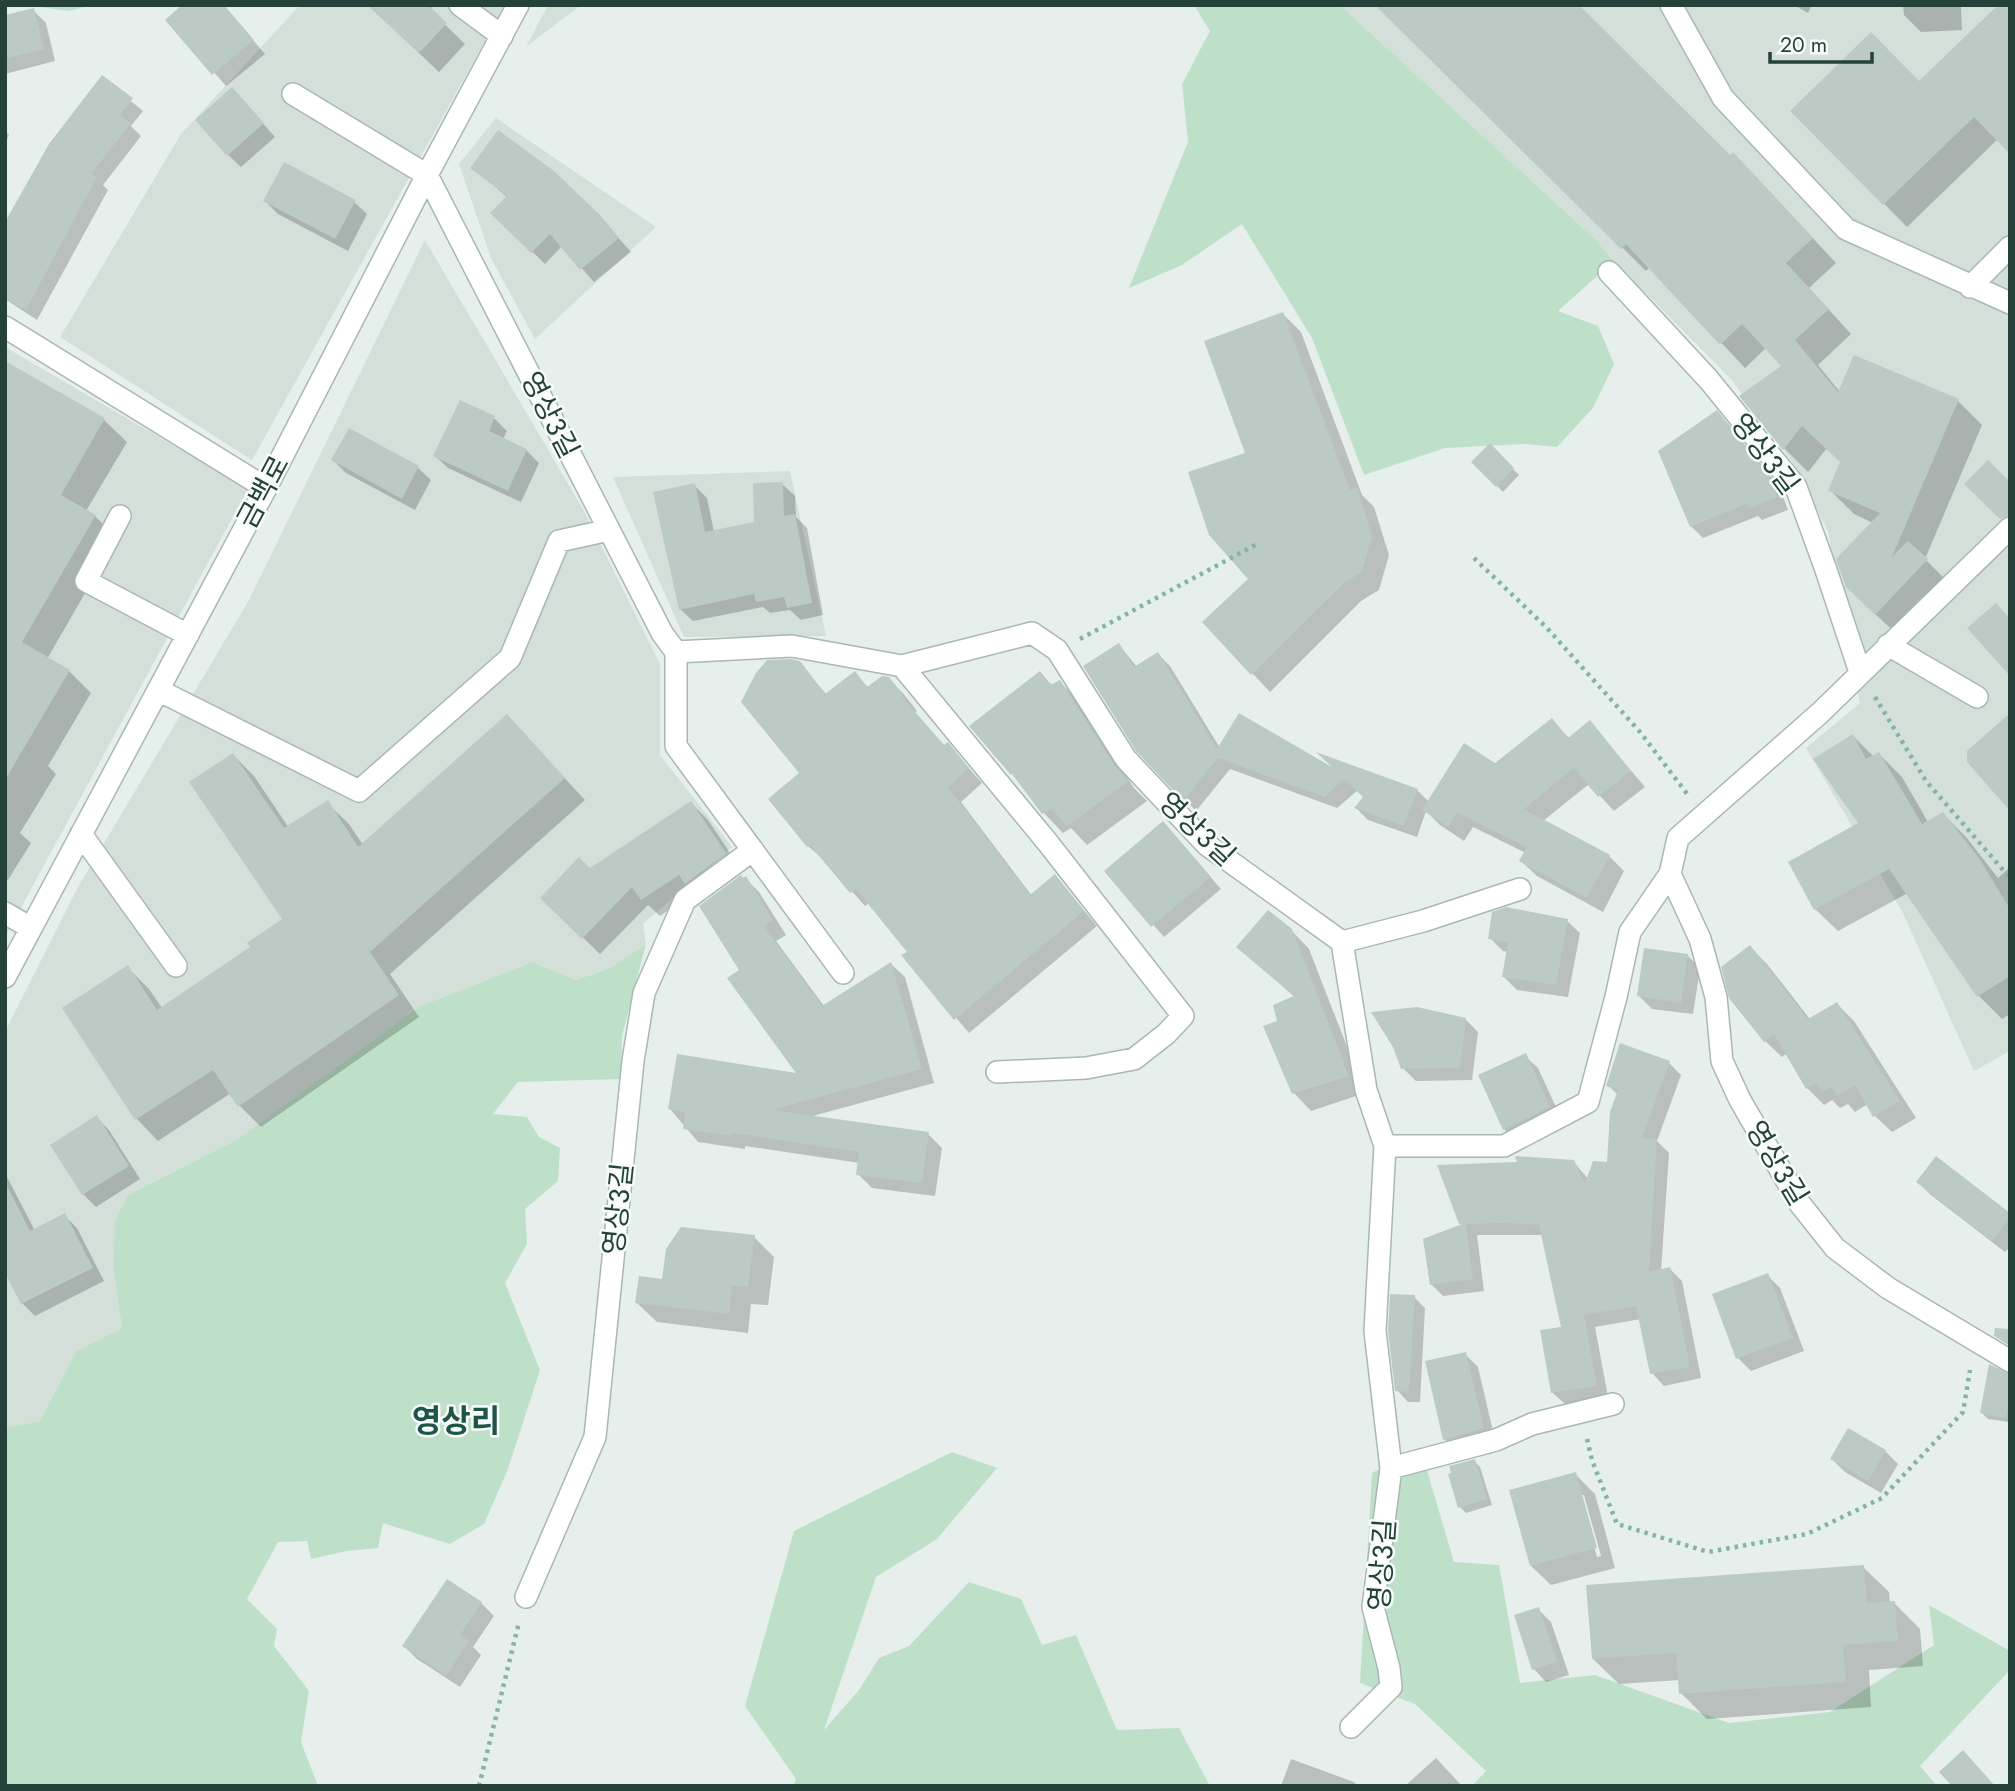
<svg xmlns="http://www.w3.org/2000/svg" width="2015" height="1791" viewBox="0 0 2015 1791" font-family="Jost,'Noto Sans KR',sans-serif">
  <style>
    .built { fill: #d4dfda }
    .green { fill: #bfe0c8 }
    .shadow { fill: #0003; fill-rule: evenodd }
    .building { fill: #bbcac4 }
    .lines { fill: none; stroke-linecap: round; stroke-linejoin: round }
    .minor-casing { stroke: #a8b8b2; stroke-width: 24 }
    .path { stroke: #86b3a5; stroke-width: 4.5; stroke-dasharray: 3.5 5; stroke-linecap: butt }
    .minor { stroke: #fff; stroke-width: 21 }
    .labels { text-anchor: middle; dominant-baseline: central; stroke-width: 5; stroke-linejoin: round; paint-order: stroke }
    .street-label { font-size: 28px; fill: #24423a; stroke: #f7fbf9 }
    .quarter-label { font-size: 32px; font-weight: bold; fill: #1f5548; stroke: #f7fbf9 }
  </style>
  <rect width="100%" height="100%" fill="#e6efeb"/>
  <path class="built" d="M300,5h205l-253,455 -192,-123 121,-203z
    M548,5h33l-55,42z
    M1340,5h670v1046l-36,20 -72,-160 -96,-163 54,-45 -32,-172 -37,-71 -60,-81 -117,-118 -20,-23z
    M496,118l160,109 -121,112 -44,-81 -32,-94z
    M425,240l159,271 76,153v91l72,92 -89,77 3,20 -36,24 -36,12 -42,-18 -112,44 -182,133 -110,56 -13,25 -2,48 9,60 -46,23 -36,70 -35,7v-396l73,-145 171,-287z
    M5,347l243,142 -243,448z
    M790,471l36,165 -142,1 -71,-160z"/>
  <path class="green" d="M27,5h65l-24,6z
    M1194,5h146l254,233 20,23 -56,50 40,15 16,38 -21,44 -36,39 -32,-3 -80,4 -81,27 -52,-137 -70,-114 -60,41 -53,23 59,-146 -6,-58 28,-53z
    M646,944l-24,92 -1,43 -103,3 -25,32 34,3 12,20 21,11 -2,33 -33,28 2,35 -22,39 35,87 -32,99 -24,55 -34,20 -67,-21 -5,25 -31,3 -36,8 -4,-18 -29,1 -31,57 30,30 -3,17 35,45 -8,51 17,44h-313v-358l35,-7 36,-70 46,-23 -9,-60 2,-48 13,-25 110,-56 182,-133 112,-44 43,18 35,-12z
    M1420,1447l34,115 45,3 21,118 75,-8 134,48 101,-11 104,-67 -5,-40 81,46v19l-90,96 17,20h-465l14,-15 -71,-67 -55,-21 12,-210z
    M952,1452l45,16 -60,71 -61,38 -52,153 35,-40 20,-32 30,-12 60,-64 52,17 21,46 34,-10 41,95 62,-2 31,58h-417l3,-7 -51,-73 49,-175z"/>
  <path class="shadow" d="M223,5l42,49 -39,32 -58,-66z
    M368,5h66l-4,5 35,34 -26,28z
    M1377,5l353,152 27,21 79,85 -27,25 42,46 -33,31 22,27 118,9 24,24 -57,134 25,25 -49,54 -29,-27 1,-88 -19,-9 -24,-24 12,-28 -15,-14 -19,24 -24,-24 -1,-81 -17,-19 -21,20 -95,-101 -4,4z
    M1794,5h18l-4,8z
    M1903,5h58l1,25 -41,2 -17,-17z
    M2001,5l-3,134 -91,88 -114,-116 126,-28z
    M33,10l13,13 9,38 -50,13v-57z
    M102,77l41,34 -12,15 10,10 -38,49 5,5 -71,130 -32,-21v-18z
    M244,102l31,35 -34,30 -13,-12z
    M5,131l4,4 -4,9z
    M472,167l128,50 31,35 -37,30 -32,-36 -17,18 -52,-51 15,-15z
    M265,201l89,1 13,12 -19,37 -70,-37z
    M1283,314l18,18 61,163 12,12 15,48 -10,35 -18,11 -91,91 -66,-70 47,-43 -4,-125z
    M5,363l99,57 23,22 -41,69 9,5 22,22 -70,121 22,12 22,22 -43,73 8,8 -36,59 11,10 -23,37 -3,-2z
    M494,418l13,13 -4,8 23,11 13,13 -18,39 -73,-34 -13,-12z
    M1729,425l50,61 9,24 -26,10 -4,-4 -55,22 -12,-12z
    M350,430l68,38 13,12 -16,30 -69,-37 -13,-13z
    M1490,446l29,29 -16,17 -29,-30z
    M782,484l13,12 1,21 11,11 16,87 -22,5 -11,-10 -20,3 -7,-6 -70,14 -13,-12 14,-124 13,13 7,34 42,-9z
    M1119,645l18,22 21,-13 12,12 50,82 197,42 12,12 66,-37 56,-45 19,19 20,-16 55,64 -31,24 -25,-27 -46,37 66,35 15,15 -21,41 -66,-36 -16,-15 5,-8 -53,-26 -9,14 -24,-16 -14,-14 -9,26 -49,-17 -12,-12 9,-11 -7,-7 -21,18 -107,-39 -34,42 -58,-61z
    M799,663l28,32 27,-22 15,15 19,-9 15,14 14,18 -2,1 30,35 3,-2 34,38 -21,19 71,94 23,-20 42,50 -128,107 -65,-77 6,-4 -41,-49 -4,3 -42,-47 -15,-13 -7,-73z
    M1039,673l14,13 7,-4 19,19 55,87 13,13 -60,44 -16,-17 -8,5 -19,-20z
    M507,716l78,84 -195,174 29,43 -158,110 -21,-21 -9,-13 -73,48 -21,-22 -72,-110 63,-41 21,21 13,19 90,-61 32,-27 -51,-165 21,21 35,52 38,-25 22,21 14,21z
    M1853,736l21,21 5,-3 23,23 26,45 15,-8 23,23 32,41 12,-11v147l-8,5 -23,-23 -71,-103 -70,38 -23,-22 45,-85z
    M691,803l17,17 34,51 -39,29 -7,-8 -36,24 -12,-11 -48,49 -58,-56 48,-28z
    M1174,835l47,54 -57,48 -58,-66z
    M745,878l14,14 27,43 -10,6 48,65 67,-42 14,13 29,106 -125,34 119,17 14,14 -7,48 -63,-8 -14,-14 2,-11 -115,-17v3l-47,-7 -28,-33 130,-33 -59,-106 2,-90z
    M1567,921l13,12 -12,64 -51,-7 -13,-13 4,-25 -5,-1 -13,-13z
    M1291,930l18,19 56,144 -54,18 -17,-18 1,-96 -57,-50z
    M1750,947l17,17 43,55 27,-15 17,17 62,97 -24,14 -17,-16 -7,-12 -13,8 -7,-8 -8,4 -8,-8 -8,5 -17,-17 -20,-35 -5,4 -17,-16z
    M1687,955l13,13 -7,46 -41,-5 -13,-13z
    M1465,1019l13,13 -6,48 -56,1 -13,-13z
    M1525,1056l13,12 24,52 -45,22 -13,-13z
    M1669,1063l12,12 -24,66 12,12 -8,118 9,-2 12,12 19,97 -37,8 -12,-13 -11,-54 -46,8 13,70 -43,7 -13,-12 11,-64 -20,-93h-66l7,56 -41,5 -12,-12 32,-58 -2,-3 112,-62 15,18 20,-15 10,-69 -10,-10z
    M97,1118l12,12 31,49 -44,28 -13,-13z
    M5,1173l30,58 30,-15 12,12 27,53 -69,35 -13,-13 -14,-28 -3,1z
    M1918,1182l92,34v31l-5,5 -74,-57z
    M754,1237l20,20 -6,48 -17,-1 -3,29 -91,-11 -20,-19 27,-22z
    M1767,1275l13,13 24,63 -53,20 -13,-13z
    M1414,1297l11,11 -5,94h-12l-11,-12z
    M1465,1354l13,13 17,73 -37,12 -13,-12 -18,-77z
    M2010,1376v46l-22,-3 -6,-6z
    M1885,1451l13,13 -17,29 -36,-21 -13,-13z
    M1474,1461l6,6 12,38 -26,8 -6,-6z
    M1575,1474l20,20 20,74 -64,17 -20,-19zM1580,1495h4l17,61 -4,1z
    M1863,1567l26,25 1,11h4l26,26 3,37 -54,4 2,37 -164,12 -26,-26 -1,-13 -61,4 -26,-25z
    M448,1581l33,22 13,13 -21,31 8,8 -21,32 -43,-28 -13,-13z
    M1538,1609l13,13 18,53 -23,7 -12,-13z
    M1436,1758l26,28h-57z
    M1291,1759l63,23 4,4h-77z"/>
  <path class="building" d="M182,5h42l30,35 -42,35 -47,-55z
    M367,5h61l19,18 -28,30z
    M1375,5h204l151,150 3,-3 80,86 -27,25 43,46 -34,31 43,52 16,-37 105,44 -67,158 16,-16 20,18 -53,56 -29,-28 -10,-28 44,-46 -52,-22 12,-29 -38,-36 -19,24 -44,-54 42,-30 -39,-42 -22,21 -94,-101 -5,5z
    M1998,5h12v149l-36,-37 -91,88 -93,-94 81,-79 48,49z
    M34,8l10,41 -39,10v-44z
    M102,75l31,23 -13,17 11,8 -40,51 6,3 -71,133 -21,-12v-76l44,-78z
    M232,87l32,36 -37,33 -32,-36z
    M498,130l56,41 47,45 18,22 -39,32 -30,-36 -19,19 -41,-40 17,-17 -37,-28z
    M284,162l72,38 -21,39 -72,-38z
    M1283,312l67,178 7,-3 15,49 -10,36 -19,12 -92,91 -49,-53 46,-43 -39,-44 -21,-63 57,-19 -41,-112z
    M5,361l100,57 -44,77 35,20 -74,127 48,28 -65,110z
    M460,400l35,16 -6,15 38,18 -19,42 -75,-35z
    M1717,410l50,62 10,25 -28,12 -2,-5 -57,23 -32,-76z
    M349,428l70,38 -17,33 -71,-39z
    M1490,443l24,25 -18,19 -25,-25z
    M1988,460l22,22v33l-10,4 -36,-35z
    M783,482l1,34 11,-2 17,89 -25,5 -3,-11 -28,5 -2,-8 -75,16 -26,-118 42,-9 10,49 49,-10 -1,-39z
    M1996,603l14,16v57l-43,-48z
    M1119,643l15,24 24,-15 59,97 22,-36 93,54 -16,-15 102,37 -14,37 -50,-18 9,-11 -19,-18 -19,18 -107,-39 -35,43 -47,-50 -53,-85z
    M791,659l9,2 25,33 30,-23 12,16 15,-11 7,1 15,19 -2,1 42,48 4,-3 21,26 -21,19 82,108 25,-21 29,37 -130,109 -53,-65 6,-3 -51,-63 -6,4 -40,-48 -3,2 -39,-48 31,-26 -58,-71 15,-29 11,-13z
    M1040,671l11,14 9,-5 55,86 14,15 -62,45 -15,-17 -10,5 -30,-40 -1,1 -42,-49z
    M2010,713v98l-43,-49v-11z
    M507,714l58,64 -195,174 29,43 -161,112 -25,-37 -78,50 -73,-112 66,-43 29,45 93,-63 -3,-4 35,-24 -93,-137 44,-29 51,75 44,-28 30,47z
    M1552,718l16,20 22,-18 41,51 -33,26 -24,-29 -50,41 86,46 -23,43 -68,-37 8,-14 -70,-34 -9,14 -26,-17 42,-67 31,20z
    M1853,734l13,25 13,-7 43,72 21,-12 36,46 31,51v67l-33,21 -88,-128 -75,41 -26,-48 70,-39 -45,-64z
    M691,801l35,52 -41,31 -6,-9 -38,25 -9,-13 -50,52 -42,-41 39,-41 11,11z
    M1163,821l48,56 -60,50 -47,-56z
    M741,875l2,3 3,-2 27,44 -9,6 58,80 69,-44 31,107 -150,41 157,22 -7,51 -66,-8 3,-23 -127,-19 -1,3 -48,-7 2,-17 -17,-3 9,-55 119,19 -69,-95 12,-8 -40,-64z
    M1506,907l62,12 -12,66 -54,-8 6,-35 -20,-3 4,-27z
    M1268,910l24,19 57,147 -57,18 -29,-68 14,-5 -4,-16 21,-9 -58,-49z
    M1750,945l58,74 29,-17 63,99 -27,16 -18,-32 -18,11 -6,-9 -9,5 -6,-9 -10,6 -32,-55 -10,8 -35,-44 -8,-31z
    M1644,948l44,6 -7,49 -44,-7z
    M1417,1007l49,11 -6,50 -59,1 -8,-22 -22,-35z
    M1620,1043l50,18 -28,77 15,1 -8,133 21,-5 20,100 -40,7 -14,-68 -52,9 13,71 -46,7 -11,-63 21,-3 -22,-102 -34,-2 -39,1 7,55 -43,6 -7,-46 39,-15h-3l-22,-59 80,-3 -2,-6 59,4 11,23 8,-22 14,1 3,-50 8,-22 -12,-4z
    M1526,1053l24,54 -47,23 -25,-55z
    M97,1115l32,51 -47,29 -32,-50z
    M1936,1156l74,57v5l-18,23 -76,-59z
    M5,1182l25,49 35,-18 28,55 -72,36 -16,-31z
    M681,1227l74,8 -7,52 -16,-2 -3,29 -94,-11 4,-27 23,3 4,-30z
    M1768,1273l25,65 -57,21 -24,-65z
    M1390,1294l25,1 -6,97 -14,-1 -7,-60z
    M1995,1328l15,1v17l-16,-10z
    M1466,1352l18,76 -41,12 -18,-79z
    M1989,1364l21,10v25l-4,19 -26,-5z
    M1848,1428l38,22 -18,31 -38,-22z
    M1475,1459l12,40 -29,9 -10,-34 3,-1 -2,-7z
    M1576,1472l21,76 -67,18 -21,-76z
    M1864,1565l3,38 28,-2 3,40 -55,4 3,37 -167,12 -3,-41 -84,6 -6,-74z
    M447,1579l35,23 -22,33 9,6 -23,35 -44,-30z
    M1539,1607l18,55 -25,8 -18,-55z
    M1963,1750l32,36h-43l-13,-14z"/>
  <g class="lines">
    <defs>
      <path id="minor" d="M460,5l42,31
        M1671,5l52,93 123,131 164,74
        M293,94l134,81 235,458 14,19 116,-6 110,20 130,-33 25,17 69,109 81,86 135,97 24,148 19,56 -10,185 16,137 -18,139 16,61 2,19 -40,40
        M1609,272l100,108 87,107 30,83 34,102
        M1970,287l40,-40
        M5,327l261,161
        M120,516l-34,65 102,54
        M2010,528l-190,185 -142,125 -8,36 30,65 16,58 6,64 18,39 60,104 35,44 53,40 122,73
        M1888,645l89,52
        M676,652v94l167,227
        M902,666l146,177 135,173 -17,18 -32,25 -48,9 -89,4
        M158,690l201,101 151,-133 49,-117 50,-11
        M81,834l95,132
        M5,913l26,15
        M1342,942l81,-21 97,-32
        M5,977l261,-489 161,-313 91,-170
        M1385,1146h119l84,-44 28,-105 14,-65 40,-58
        M1391,1468l105,-28 36,-16 81,-20
        M526,1597l69,-160 38,-376 11,-68 41,-93 68,-50"/>
    </defs>
    <use href="#minor" class="minor-casing"/>
    <path class="path" d="M1474,558l73,70 93,104 48,63
      M1080,639l177,-95
      M1875,697l51,84 84,97
      M1587,1439l5,21 25,64 91,28 99,-18 75,-36 81,-86 7,-42
      M479,1786l40,-164"/>
    <use href="#minor" class="minor"/>
  </g>
  <g class="labels">
    <g class="street-label">
      <text transform="translate(550 415) rotate(63)">영상3길</text>
      <text transform="translate(1765 454) rotate(53)">영상3길</text>
      <text transform="translate(263 492) rotate(-62)">금백로</text>
      <text transform="translate(1197 829) rotate(43)">영상3길</text>
      <text transform="translate(1777 1163) rotate(59)">영상3길</text>
      <text transform="translate(618 1209) rotate(-84)">영상3길</text>
      <text transform="translate(1382 1565) rotate(-86)">영상3길</text>
    </g>
    <g class="quarter-label">
      <text x="456" y="1421">영상리</text>
    </g>
  </g>
  <rect width="2015" height="1791" fill="none" stroke="#24423a" stroke-width="14"/>
  <path d="M1770 52v10h102v-10" fill="none" stroke="#24423a" stroke-width="3.5"/>
  <text x="1780" y="52" font-size="21" fill="#24423a" stroke="#f7fbf9" stroke-width="5" paint-order="stroke">20 m</text>
</svg>
